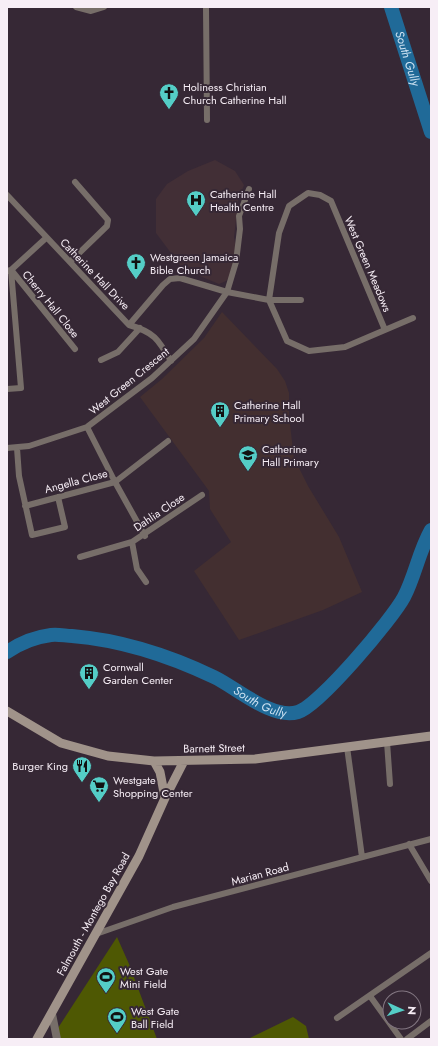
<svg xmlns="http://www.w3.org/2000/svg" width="438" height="1046" viewBox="0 0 438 1046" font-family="Jost,sans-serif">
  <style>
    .education { fill: #432f30 }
    .medical { fill: #422f36 }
    .green { fill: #4e5803 }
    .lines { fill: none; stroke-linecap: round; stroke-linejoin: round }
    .river { stroke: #206a98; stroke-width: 14 }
    .minor { stroke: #776e69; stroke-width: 6 }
    .tertiary { stroke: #776e69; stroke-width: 8 }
    .secondary { stroke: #a0938a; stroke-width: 9 }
    .labels { text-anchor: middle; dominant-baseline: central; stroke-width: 4; stroke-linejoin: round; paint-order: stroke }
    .poi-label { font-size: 11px; fill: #f7eef6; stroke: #362835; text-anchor: start }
    .street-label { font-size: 11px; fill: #f7eef6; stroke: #362835 }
    .water-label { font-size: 12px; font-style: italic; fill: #cde2f2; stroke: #362835 }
  </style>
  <rect width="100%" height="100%" fill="#362835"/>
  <path class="education" d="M222,312l55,57 8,12 4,12v23l5,42 14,28 31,51 23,55 -39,18 -84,30 -45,-69 37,-29 -21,-33 -1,-18 -69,-94 22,-18 42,-41z"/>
  <path class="medical" d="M215,160l20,11 9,14 -6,16 -4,36 3,16 -5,21 -6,7 -7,3 -36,-15 -27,-36v-34l11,-15 21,-13z"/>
  <path class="green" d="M117,937l12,27 28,75h-97l-2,-11z
    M293,1017l13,9 3,13h-61z"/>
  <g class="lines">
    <g class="river">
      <path id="s1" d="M391,7l40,125"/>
      <path id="s2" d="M7,652c13,-9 28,-15 44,-17 7,-1 15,1 21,1 49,4 98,20 142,41 23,11 58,43 84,35 21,-6 95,-94 106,-115 11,-21 15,-46 27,-67"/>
    </g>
    <path class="minor" d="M76,7l15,4 13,-4
      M206,7l1,113
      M7,195l122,130c25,7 29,14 42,36
      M70,262l37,-36 1,-6 -33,-38
      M7,271l4,-1 35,-32
      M12,271l63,78
      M301,300h-32l18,41 22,10 36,-4 68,-29
      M129,325l34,-40 7,-6 10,-1 47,14 42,8 10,-67 10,-27 19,-13 12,2 11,6 54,129
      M101,360l17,-8 22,-24
      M7,389l14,-1 -10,-118
      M87,427l28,55 30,54
      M7,448l22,-2 58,-19 65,-49 42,-39 33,-47 9,-30 4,-33 -1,-13 10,-27
      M17,448l2,28 13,59 33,-8 -7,-30
      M25,506l90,-24 53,-41
      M132,542l5,27 9,13
      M80,557l52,-15 70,-47
      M387,742l3,42
      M347,747l15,110
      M409,844l22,37
      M96,934l77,-27 258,-68
      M370,996l31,43
      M337,1018l94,-65
      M407,1039l24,-18"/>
    <path class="tertiary" d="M52,1014l5,25"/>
    <path class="secondary" d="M7,711l54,32 47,13 46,5 101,-2 176,-23
      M154,761l6,11 5,26
      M37,1039l102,-183 26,-58 19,-37"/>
  </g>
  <defs>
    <symbol id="church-pin" viewBox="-11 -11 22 30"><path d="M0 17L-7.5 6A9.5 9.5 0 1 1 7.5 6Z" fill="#54cdc6" stroke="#362835"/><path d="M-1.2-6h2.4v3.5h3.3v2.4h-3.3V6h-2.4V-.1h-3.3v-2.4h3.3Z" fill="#111"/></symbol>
    <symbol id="hospital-pin" viewBox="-11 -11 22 30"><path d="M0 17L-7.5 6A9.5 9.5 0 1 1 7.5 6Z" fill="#54cdc6" stroke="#362835"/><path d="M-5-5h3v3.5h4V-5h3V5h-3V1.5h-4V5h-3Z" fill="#111"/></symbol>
    <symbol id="building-pin" viewBox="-11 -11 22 30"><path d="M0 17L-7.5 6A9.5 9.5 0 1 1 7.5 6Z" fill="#54cdc6" stroke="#362835"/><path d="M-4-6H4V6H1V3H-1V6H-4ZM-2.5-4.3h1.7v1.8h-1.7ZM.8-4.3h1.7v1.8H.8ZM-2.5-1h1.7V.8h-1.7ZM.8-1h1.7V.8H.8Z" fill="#111"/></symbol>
    <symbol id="school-pin" viewBox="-11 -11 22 30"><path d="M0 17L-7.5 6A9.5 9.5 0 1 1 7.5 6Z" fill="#54cdc6" stroke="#362835"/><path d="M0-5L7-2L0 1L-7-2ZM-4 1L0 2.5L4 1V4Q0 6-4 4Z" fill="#111"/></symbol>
    <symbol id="restaurant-pin" viewBox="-11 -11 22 30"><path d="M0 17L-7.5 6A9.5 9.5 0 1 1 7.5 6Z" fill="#54cdc6" stroke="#362835"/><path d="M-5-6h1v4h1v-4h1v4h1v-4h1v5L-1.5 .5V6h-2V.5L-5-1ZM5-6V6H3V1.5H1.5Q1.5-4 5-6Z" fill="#111"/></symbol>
    <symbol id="supermarket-pin" viewBox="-11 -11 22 30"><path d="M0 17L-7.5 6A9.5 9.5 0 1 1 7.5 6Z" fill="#54cdc6" stroke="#362835"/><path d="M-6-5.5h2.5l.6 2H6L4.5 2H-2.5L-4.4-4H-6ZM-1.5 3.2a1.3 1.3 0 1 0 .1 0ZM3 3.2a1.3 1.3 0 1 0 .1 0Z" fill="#111"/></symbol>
    <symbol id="stadium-pin" viewBox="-11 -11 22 30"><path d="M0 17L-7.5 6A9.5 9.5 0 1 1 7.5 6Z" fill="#54cdc6" stroke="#362835"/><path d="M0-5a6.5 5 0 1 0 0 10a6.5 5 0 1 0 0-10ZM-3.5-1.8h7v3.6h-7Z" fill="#111"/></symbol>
  </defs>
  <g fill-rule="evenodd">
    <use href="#church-pin" x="158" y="82" width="22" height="30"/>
    <use href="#hospital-pin" x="185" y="189" width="22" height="30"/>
    <use href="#church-pin" x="125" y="252" width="22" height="30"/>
    <use href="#building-pin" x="209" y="400" width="22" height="30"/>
    <use href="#school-pin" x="237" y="444" width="22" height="30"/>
    <use href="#building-pin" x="78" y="662" width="22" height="30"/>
    <use href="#restaurant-pin" x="71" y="755" width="22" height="30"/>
    <use href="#supermarket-pin" x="88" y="775" width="22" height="30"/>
    <use href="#stadium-pin" x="95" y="966" width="22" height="30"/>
    <use href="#stadium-pin" x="106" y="1006" width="22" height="30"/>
  </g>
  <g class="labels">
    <g class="poi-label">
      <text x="183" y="87">Holiness Christian<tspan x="183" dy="13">Church Catherine Hall</tspan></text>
      <text x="210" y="194">Catherine Hall<tspan x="210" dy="13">Health Centre</tspan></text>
      <text x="150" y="257">Westgreen Jamaica<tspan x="150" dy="13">Bible Church</tspan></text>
      <text x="234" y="405">Catherine Hall<tspan x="234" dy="13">Primary School</tspan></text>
      <text x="262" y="449">Catherine<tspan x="262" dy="13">Hall Primary</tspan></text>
      <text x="103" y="667">Cornwall<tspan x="103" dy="13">Garden Center</tspan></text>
      <text x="68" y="766" text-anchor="end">Burger King</text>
      <text x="113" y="780">Westgate<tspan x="113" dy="13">Shopping Center</tspan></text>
      <text x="120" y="971">West Gate<tspan x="120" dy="13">Mini Field</tspan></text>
      <text x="131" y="1011">West Gate<tspan x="131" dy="13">Ball Field</tspan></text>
    </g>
    <g class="street-label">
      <text transform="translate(368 264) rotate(67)">West Green Meadows</text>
      <text transform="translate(95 274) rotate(46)">Catherine Hall Drive</text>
      <text transform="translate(51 304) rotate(51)">Cherry Hall Close</text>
      <text transform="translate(129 381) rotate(-39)">West Green Crescent</text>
      <text transform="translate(76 481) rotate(-15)">Angella Close</text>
      <text transform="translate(159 512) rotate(-34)">Dahlia Close</text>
      <text transform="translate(214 748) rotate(-1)">Barnett Street</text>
      <text transform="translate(260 874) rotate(-15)">Marian Road</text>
      <text transform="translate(93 914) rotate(-61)">Falmouth - Montego Bay Road</text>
    </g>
    <g class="water-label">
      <text stroke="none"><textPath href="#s1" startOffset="54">South Gully</textPath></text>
      <text stroke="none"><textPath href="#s2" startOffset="270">South Gully</textPath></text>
    </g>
  </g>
  <rect width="438" height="1046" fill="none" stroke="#f7eef6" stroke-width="16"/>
  <g transform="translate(402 1010) rotate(93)"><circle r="19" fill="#362835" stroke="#837782"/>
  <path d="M0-3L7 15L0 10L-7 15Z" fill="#54cdc6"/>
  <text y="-6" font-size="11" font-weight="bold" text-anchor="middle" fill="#f7eef6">N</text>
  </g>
</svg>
